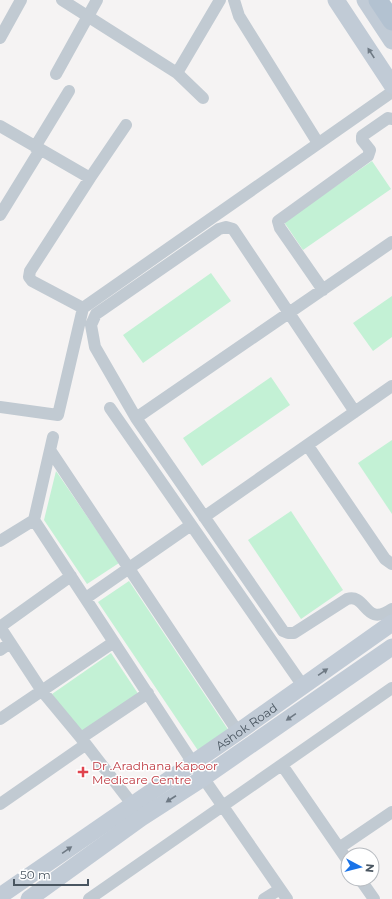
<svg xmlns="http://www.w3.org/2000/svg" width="392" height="899" viewBox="0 0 392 899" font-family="Montserrat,sans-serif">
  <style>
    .green { fill: #c3f1d5 }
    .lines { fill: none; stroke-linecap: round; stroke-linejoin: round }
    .street { stroke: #c1cad2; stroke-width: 12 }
    .secondary { stroke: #c1cbd6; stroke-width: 17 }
    .primary { stroke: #b3c2d1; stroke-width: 19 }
    .oneway { fill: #6e7984 }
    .health-dot { fill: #e0444e; stroke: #fff; stroke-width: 1.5 }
    .labels { text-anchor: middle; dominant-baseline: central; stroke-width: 3; stroke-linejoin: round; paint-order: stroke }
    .street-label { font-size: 12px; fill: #4a5661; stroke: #fff }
    .health-label { font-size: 12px; fill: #be3a42; stroke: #fff; text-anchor: start }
  </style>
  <rect width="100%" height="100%" fill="#f5f3f3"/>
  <path class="green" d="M372,161l19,28 -88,61 -19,-28z
    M211,273l20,28 -88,62 -20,-28z
    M392,296v41l-19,14 -20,-28z
    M271,377l19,28 -88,61 -19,-28z
    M392,440v74l-34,-51z
    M56,471l63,92 -32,21 -43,-64z
    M291,511l52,79 -42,29 -53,-79z
    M129,581l100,150 -30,21 -101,-150z
    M111,653l28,42 -59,41 -28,-42z"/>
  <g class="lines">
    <path class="street" d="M62,0l115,73 26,25
      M234,0l5,16 79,127
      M0,38l21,-38
      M177,73l43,-73
      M56,74l41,-74
      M0,126l90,52 -60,93 -1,6 3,4 51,27
      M35,147l34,-56
      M90,178l36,-53
      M0,215l40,-65
      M323,290l-43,-62 -2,-7 90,-65 2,-6 -8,-10v-4l26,-18 4,1
      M0,407l58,8 25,-107 309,-216
      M110,408l193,278
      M355,412l-122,-183 -7,-2 -7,2 -123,85 -5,11 4,22 41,71 147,213 5,2h6l53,-34c20,-6 17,29 45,10
      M136,418l256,-176
      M53,437l-19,83 159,243 94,136
      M308,446l77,113 7,5
      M50,450l188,282
      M204,517l188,-131
      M0,541l34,-21
      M86,598l105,-73
      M0,627l42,64 39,47 51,66
      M0,627l71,-51
      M0,650l10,-7
      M0,719l114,-77
      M81,738l67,-45
      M282,765l66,96
      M0,804l85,-59
      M339,848l53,-36
      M360,879l14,20
      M89,899l303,-211
      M264,899l16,-10"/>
    <g class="secondary">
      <path d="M336,0l56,85"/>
      <path d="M365,0l27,41"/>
      <path id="s1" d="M0,896l238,-164 154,-109"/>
      <path d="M29,899l112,-81 62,-40 189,-131"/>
    </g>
    <path class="primary" d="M378,0l14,21"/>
  </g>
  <defs><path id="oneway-solid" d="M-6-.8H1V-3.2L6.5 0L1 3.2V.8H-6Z"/></defs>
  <g class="oneway">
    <use href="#oneway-solid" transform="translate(371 53) rotate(-123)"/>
    <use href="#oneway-solid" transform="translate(323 672) rotate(-35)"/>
    <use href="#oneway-solid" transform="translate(291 717) rotate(145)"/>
    <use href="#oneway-solid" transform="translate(171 799) rotate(147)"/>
    <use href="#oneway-solid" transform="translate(67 850) rotate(-35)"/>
  </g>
  <path class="health-dot" d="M81 766h4v4h4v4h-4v4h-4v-4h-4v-4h4z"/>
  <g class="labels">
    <g class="street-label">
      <text stroke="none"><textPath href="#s1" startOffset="299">Ashok Road</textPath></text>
    </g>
    <g class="health-label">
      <text x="92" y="765">Dr .Aradhana Kapoor<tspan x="92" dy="14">Medicare Centre</tspan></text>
    </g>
  </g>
  <g transform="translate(360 867) rotate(97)"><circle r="19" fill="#ffffff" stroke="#b7bbc0"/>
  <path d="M0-3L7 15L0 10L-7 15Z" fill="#1a73e8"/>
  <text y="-6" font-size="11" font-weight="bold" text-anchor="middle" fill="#4a5661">N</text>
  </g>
  <path d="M14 879v6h74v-6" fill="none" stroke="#4a5661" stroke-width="2"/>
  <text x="20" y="879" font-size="12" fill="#4a5661" stroke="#ffffff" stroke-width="3" paint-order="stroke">50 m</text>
</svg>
